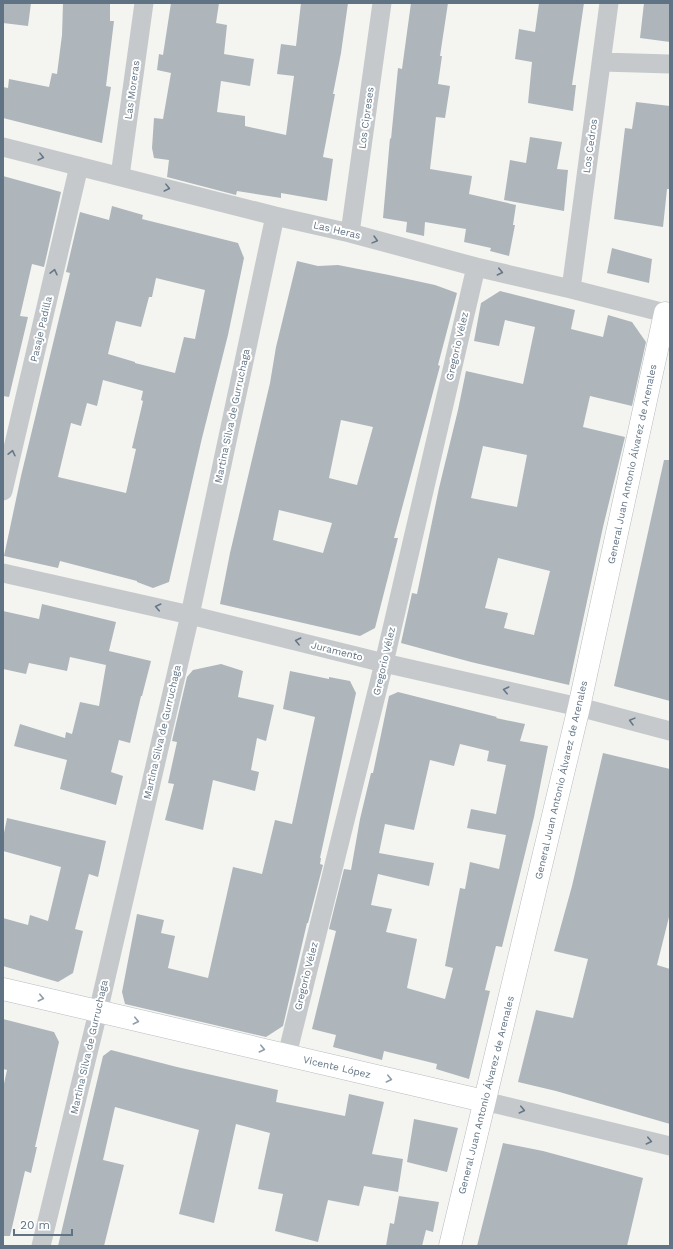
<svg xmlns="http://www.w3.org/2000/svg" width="673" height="1249" viewBox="0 0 673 1249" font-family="'Work Sans',sans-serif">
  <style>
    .building { fill: #aeb6bb; fill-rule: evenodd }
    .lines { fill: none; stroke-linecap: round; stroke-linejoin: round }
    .secondary-casing { stroke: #b7bcc1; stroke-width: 23 }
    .street { stroke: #c6c9cc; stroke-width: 19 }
    .secondary { stroke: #fff; stroke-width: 22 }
    .oneway { stroke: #657788 }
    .oneway2 { stroke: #909da9 }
    .labels { text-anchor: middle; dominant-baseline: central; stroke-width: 4; stroke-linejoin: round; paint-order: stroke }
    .street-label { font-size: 10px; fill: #607384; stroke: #fff }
  </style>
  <rect width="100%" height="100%" fill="#f4f5f0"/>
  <path class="building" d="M3,3h28l-3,23 -25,-3z
    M63,3h47v18h4l-8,65 5,1 -9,56 -99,-25v-31l5,1 1,-9 40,8 3,-14 5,1 5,-39z
    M171,3h48l-3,20 11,2 -3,29 30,5 -4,27 -29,-5 -4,31 28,4v10l41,9 8,-59 -17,-2 4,-30 15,2 5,-43h47l-7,50 -8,41h2l-12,63 10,2 -6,42 -46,-8v5l-44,-7 -1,4 -69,-18 2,-17 -15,-2 -2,-10 2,-30 9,1 8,-46 -14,-3 2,-16 4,1z
    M411,3h37l-8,53h2l-4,28 12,2 -5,32 -9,-1 -6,52 42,7 -3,18 47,11 -3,20h2l-6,31 -19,-5 1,-3 -27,-6 2,-13 -41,-7 -1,14 -18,-4 1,-10 -24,-4 7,-80 1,1 7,-71 4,1z
    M539,3h45l-12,82h4l-3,26 -45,-8 4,-41 -17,-3 4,-30 16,3z
    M644,3h26v39l-30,-4z
    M636,102l34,4v83h-3l-4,38 -49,-8 11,-91 7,1z
    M530,137l32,5 -5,27 11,1 -4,41 -60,-11 6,-40 16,3z
    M3,176l58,16 -17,75 -12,-3 -12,52 8,1 -19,80 -6,-1z
    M112,206l31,9 -1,4 96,24 6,15 -16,77 -26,103 -33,144 -16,6 -16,-6v-1l-77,-20 -2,7 -54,-12 17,-80 49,-203 -4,-1 14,-60 29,8zM156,278l49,12 -10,49 -11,-2 -9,36 -40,-10v-1l-27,-8 8,-33 25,6 8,-30h3zM103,380l40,11 -2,9 2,1 -11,47 4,1 -10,44 -68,-16 13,-54 10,3 6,-23 10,3z
    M612,248l40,11 -3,24 -42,-10z
    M297,261l21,5 20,-1 51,10 46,10 22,8 -19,72 2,1 -46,172h4l-23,90 -15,8 -140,-32 10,-51 40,-170 6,-36zM341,420l32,7 -16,58 -28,-7zM279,510l53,13 -9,30 -50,-13z
    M500,291l75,19 -4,19 32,8 5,-22 24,7 14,20 -14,64 -42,-10 -7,31 42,10 -22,90 -34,158 -98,-23 -70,-19 11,-50 5,1 22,-106 19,-78 8,-39 57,13 12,-57 -30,-7 -6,26 -25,-5 7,-38zM483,446l44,9 -10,52 -46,-9zM498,558l52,13 -16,64 -30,-7 4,-15 -23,-5z
    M664,460h6v241l-56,-15z
    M42,604l74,18 -7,29 42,10 -9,35h-1l-11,47 -11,-3 -8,32 12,4 -7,29 -56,-16 7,-29 -53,-14 6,-22 45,14 1,-6 6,2 8,-32 19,4 7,-41 -36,-8 -3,14 -38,-8 -3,11 -23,-5v-58l36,8z
    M221,664l22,7 -5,26 36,8 -8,36 -9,-3 -6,32 8,2 -4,19 -42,-11 -10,50 -38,-10 9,-36 -6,-1 9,-41 -5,-1 15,-64 6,-7z
    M290,671l39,8v-2l21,4 6,12 -36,165h1l-1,6 3,1 -15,58h-1l-24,103 -17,11 -141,-33 -3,-12 15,-78 27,6 -3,13 14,3 -7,32 40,10 25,-111 29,7 13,-54 17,4 23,-107 -32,-8z
    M398,692l99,25 -1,1 29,6 -5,17 28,5 -14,71 -32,130 -6,-1 -11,44 5,1 -21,88 -33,-10 1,-5 -53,-13 -2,9 -49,-13 3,-12 -24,-6 24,-98 -7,-2 15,-60 7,1 9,-51 11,-46h2l16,-77zM460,744l29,7 -2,10 19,4 -10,49 -25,-5 -4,19 39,7 -7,34 -29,-7 -5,27 -5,-1 -15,78 8,2 -8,31 -38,-11 10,-49 -31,-7 6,-23 -21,-4 7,-31 51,12 5,-23 -55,-10 6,-29 29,6 16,-70 24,6z
    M603,753l67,16v144l-13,52 13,4v155l-114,-33 -38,-9 18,-72 37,8 15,-59 -34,-8 18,-65z
    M7,818l99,23 -8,36 -9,-3 -14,55 8,2 -10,42 -15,9 -55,-16v-48l25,7 2,-10 18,6 13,-54 -58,-16v-13z
    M3,1019l51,13 5,10 -24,105h2l-6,26 -6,-2 -15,65h-7v-148l4,-18 -4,-1z
    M111,1050l66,17 101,23 -2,12 69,14 4,-22 35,8 -12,52 31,5 -5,33 -34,-6 -5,20 -31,-6 -10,42 -43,-11 8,-37 -25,-5 12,-56 -34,-9 -22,99 -35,-9 20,-84 -84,-23 -12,53 21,5 -20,81h-46l45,-190z
    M414,1119l44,9 -11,44 -40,-10z
    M503,1143l40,8 100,27 -16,68h-150z
    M399,1196l40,6 -6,30 -7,-2 -4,16h-36l4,-23 4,1z"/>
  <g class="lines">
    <defs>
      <path id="secondary" d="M3,989l481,112
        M450,1246l129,-539 86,-394 5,1"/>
    </defs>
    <use href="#secondary" class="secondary-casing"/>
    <path class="street" d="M602,62l68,2
      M3,147l272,69 75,17 126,34 95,22 94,24
      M120,176l24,-173
      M350,233l32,-230
      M571,289l38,-286
      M3,491l76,-325
      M3,573l187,42 194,48 195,44 91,24
      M287,1055l97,-392 92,-396
      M484,1101l186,45
      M41,1246l57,-234 92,-397 85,-399"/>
    <use href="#secondary" class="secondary"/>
  </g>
  <defs><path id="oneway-chevron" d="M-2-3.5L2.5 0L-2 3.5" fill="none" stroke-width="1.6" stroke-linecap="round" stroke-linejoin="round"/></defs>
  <g class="oneway">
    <use href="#oneway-chevron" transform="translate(41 157) rotate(14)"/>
    <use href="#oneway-chevron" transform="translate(167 188) rotate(14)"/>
    <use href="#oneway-chevron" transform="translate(375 240) rotate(15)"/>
    <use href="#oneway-chevron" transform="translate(54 272) rotate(-77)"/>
    <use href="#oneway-chevron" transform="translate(500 272) rotate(13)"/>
    <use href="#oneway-chevron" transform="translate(12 453) rotate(-77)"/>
    <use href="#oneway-chevron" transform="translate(158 607) rotate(-167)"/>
    <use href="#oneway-chevron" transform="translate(298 641) rotate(-166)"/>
    <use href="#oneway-chevron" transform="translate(506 690) rotate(-167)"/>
    <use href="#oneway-chevron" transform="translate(632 721) rotate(-165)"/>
    <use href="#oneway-chevron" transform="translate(522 1110) rotate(13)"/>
    <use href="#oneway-chevron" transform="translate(649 1141) rotate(13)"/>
  </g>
  <g class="oneway2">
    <use href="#oneway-chevron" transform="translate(41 998) rotate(13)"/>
    <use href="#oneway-chevron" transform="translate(136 1021) rotate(13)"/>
    <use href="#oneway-chevron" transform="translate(262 1049) rotate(13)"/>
    <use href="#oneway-chevron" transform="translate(389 1079) rotate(13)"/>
  </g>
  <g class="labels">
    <g class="street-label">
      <text transform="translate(132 90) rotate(-82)">Las Moreras</text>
      <text transform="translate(366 118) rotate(-82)">Los Cipreses</text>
      <text transform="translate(590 146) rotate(-82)">Los Cedros</text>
      <text transform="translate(337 230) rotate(13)">Las Heras</text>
      <text transform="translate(41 329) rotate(-77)">Pasaje Padilla</text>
      <text transform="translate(457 346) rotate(-77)">Gregorio Vélez</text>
      <text transform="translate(232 416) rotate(-78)">Martina Silva de Gurruchaga</text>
      <text transform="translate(632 464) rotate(-78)">General Juan Antonio Álvarez de Arenales</text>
      <text transform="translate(337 651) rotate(14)">Juramento</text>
      <text transform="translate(384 661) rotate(-77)">Gregorio Vélez</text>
      <text transform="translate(162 732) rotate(-77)">Martina Silva de Gurruchaga</text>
      <text transform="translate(561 780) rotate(-77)">General Juan Antonio Álvarez de Arenales</text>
      <text transform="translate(306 976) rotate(-76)">Gregorio Vélez</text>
      <text transform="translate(89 1047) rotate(-77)">Martina Silva de Gurruchaga</text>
      <text transform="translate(337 1067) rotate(13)">Vicente López</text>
      <text transform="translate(486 1095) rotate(-76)">General Juan Antonio Álvarez de Arenales</text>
    </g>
  </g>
  <rect width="673" height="1249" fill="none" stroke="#607384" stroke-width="8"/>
  <path d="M14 1229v6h58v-6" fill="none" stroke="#607384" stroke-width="2"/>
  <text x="20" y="1229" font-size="12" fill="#607384" stroke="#ffffff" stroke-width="3" paint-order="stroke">20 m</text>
</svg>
